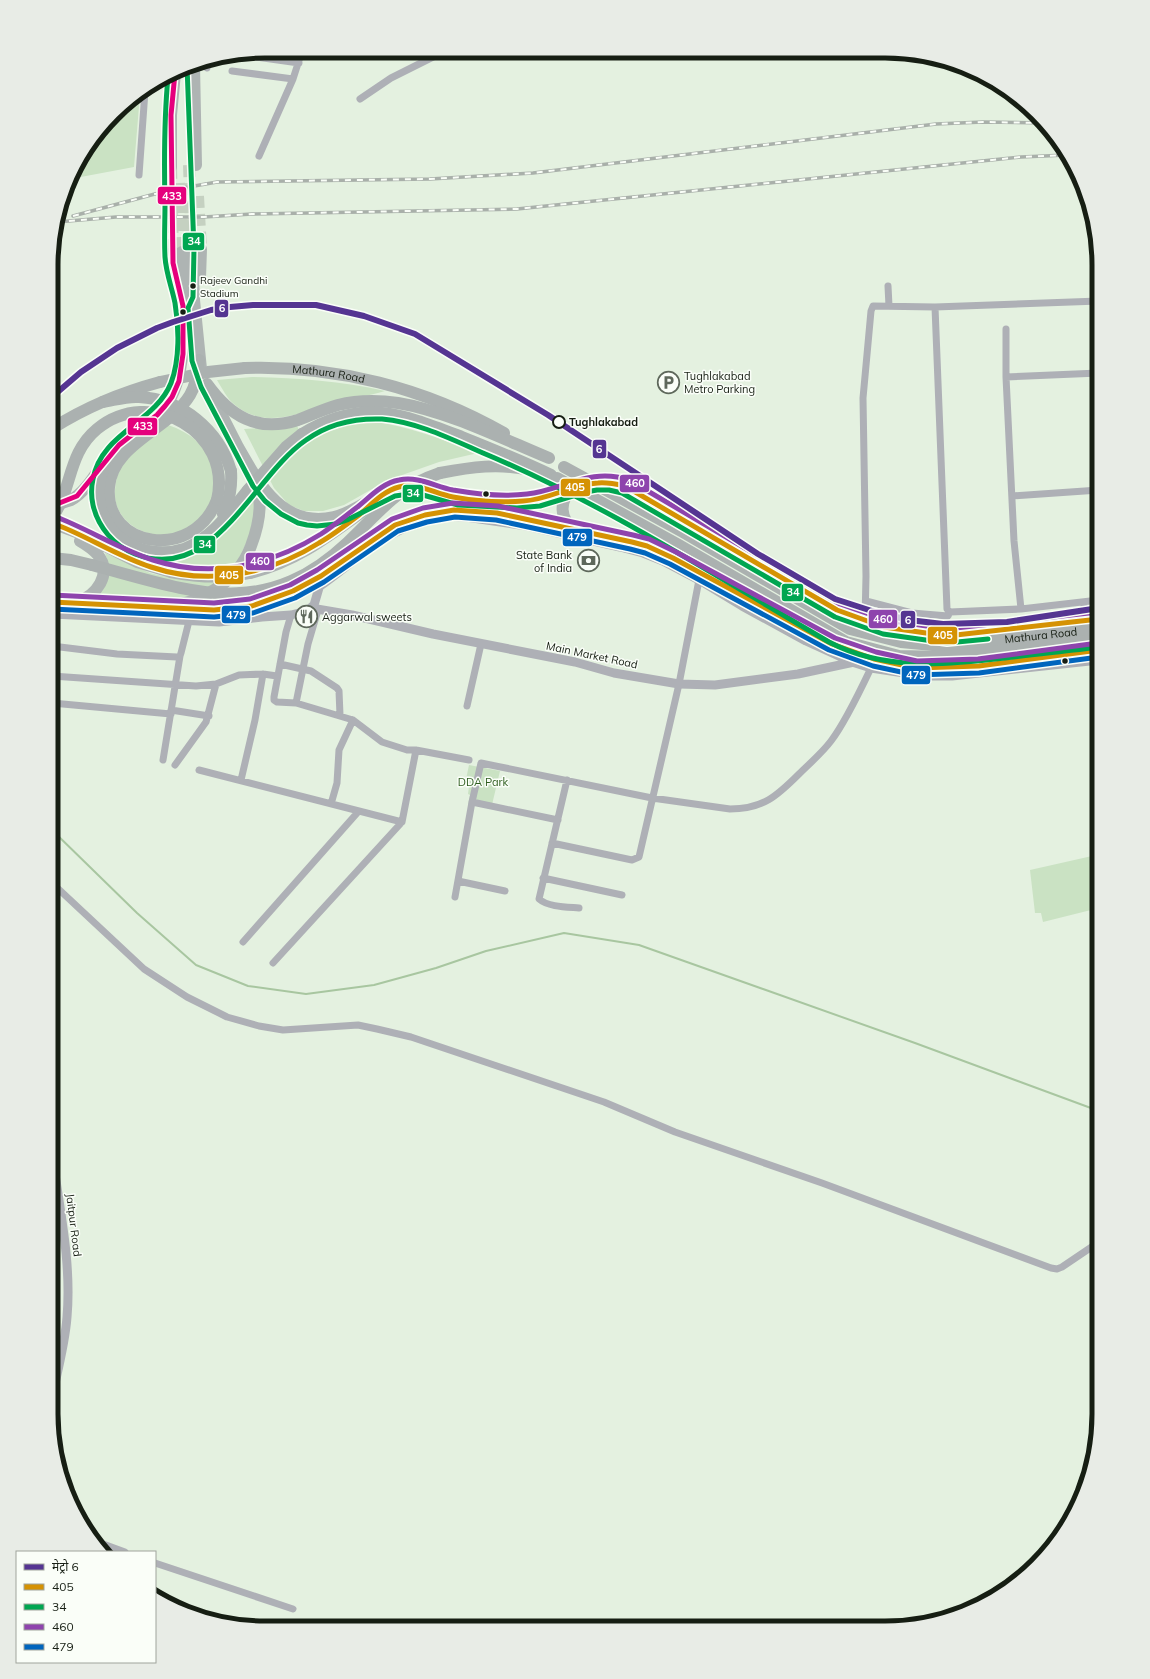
<svg xmlns="http://www.w3.org/2000/svg" width="1150" height="1679" viewBox="0 0 1150 1679" font-family="Mulish,'Noto Sans Devanagari',sans-serif">
  <style>
    .green { fill: #cae2c3 }
    .lines { fill: none; stroke-linecap: round; stroke-linejoin: round }
    .stream { stroke: #a8c6a0; stroke-width: 2 }
    .primary-tunnel { stroke: #c5d1c1; stroke-width: 12; stroke-dasharray: 12 6; stroke-linecap: butt }
    .minor { stroke: #aeb0b6; stroke-width: 7 }
    .tertiary { stroke: #aeb0b6; stroke-width: 9 }
    .primary { stroke: #aeb4b3; stroke-width: 12 }
    .trunk { stroke: #abb1b0; stroke-width: 12 }
    .rail-casing { stroke: #a9b0aa; stroke-width: 3.5 }
    .rail { stroke: #fafef8; stroke-width: 2; stroke-dasharray: 6; stroke-linecap: butt }
    .primary-bridge { stroke: #aeb4b3; stroke-width: 12 }
    .trunk-bridge { stroke: #abb1b0; stroke-width: 12 }
    .bus-1-casing { stroke: #fafef8; stroke-width: 8 }
    .bus-2-casing { stroke: #fafef8; stroke-width: 8 }
    .bus-3-casing { stroke: #fafef8; stroke-width: 8 }
    .bus-4-casing { stroke: #fafef8; stroke-width: 8 }
    .bus-5-casing { stroke: #fafef8; stroke-width: 8 }
    .bus-1 { stroke: #d59203; stroke-width: 5 }
    .bus-2 { stroke: #00a651; stroke-width: 5 }
    .bus-3 { stroke: #8e44ad; stroke-width: 5 }
    .bus-4 { stroke: #0065bd; stroke-width: 5 }
    .bus-5 { stroke: #e5007d; stroke-width: 5 }
    .metro-1-casing { stroke: #fafef8; stroke-width: 9 }
    .metro-1 { stroke: #553592; stroke-width: 6 }
    .bus-dot { fill: #161e13; stroke: #fafef8; stroke-width: 1.5 }
    .stop-dot { fill: #fafef8; stroke: #161e13; stroke-width: 2 }
    .labels { text-anchor: middle; dominant-baseline: central; stroke-width: 3; stroke-linejoin: round; paint-order: stroke }
    .bus-label { font-size: 10px; fill: #161e13; stroke: #fafef8; text-anchor: start }
    .street-label { font-size: 11px; fill: #161e13; stroke: #fafef8 }
    .poi-label { font-size: 11px; fill: #161e13; stroke: #fafef8; text-anchor: start }
    .stop-label { font-size: 11px; font-weight: bold; fill: #161e13; stroke: #fafef8; text-anchor: start }
    .park-label { font-size: 11px; fill: #2d5c1d; stroke: #fafef8 }
    .rim { fill: none; stroke: #161e13; stroke-width: 5 }
    .line-badge { stroke: #fafef8; stroke-width: 1.5 }
    .badge-label { font-size: 11px; text-anchor: middle; font-weight: bold; fill: #fff }
  </style>
  <rect width="100%" height="100%" fill="#e4f1e0"/>
  <path class="green" d="M140,94l-6,73 -64,12 3,-9 51,-66z
    M252,377c45,1 89,4 133,14 -16,5 -34,7 -51,12 -33,10 -69,27 -99,2 -8,-6 -13,-17 -18,-25z
    M372,421c37,6 71,18 106,32l-39,9 -51,18 -44,25 -21,6h-19l-15,-6 -15,-17 -30,-59 53,-3 7,13 19,-11z
    M168,425c22,7 42,23 46,47 1,7 2,19 0,25 -1,4 -11,19 -14,23 -4,5 -18,12 -24,14 -28,7 -64,-12 -61,-44 1,-12 4,-24 13,-33 11,-12 27,-22 40,-32z
    M253,492l2,15 -3,25 -17,34 -25,21 -21,11 -29,4 -66,-3 13,-40 -2,-6 45,20 21,5 4,-12 -27,-7v-3c57,8 74,-26 105,-64z
    M469,765l31,6 -9,38 -23,-5 2,-9 -2,-1 1,-8 -4,-2z
    M1092,856l7,36v16l-56,14 -2,-9h-6l-5,-43z"/>
  <g class="lines">
    <path class="stream" d="M52,830l85,83 59,52 52,21 58,8 68,-9 62,-17 50,-17 78,-18 75,12 276,98 184,68"/>
    <path class="primary-tunnel" d="M189,165l3,89
      M171,167l2,85
      M179,183l3,69
      M198,196l3,53"/>
    <path class="minor" d="M242,55l57,8
      M207,68l1,-6
      M232,71l61,8
      M360,99l31,-21 52,-26
      M259,156l34,-77 9,-28
      M139,175l6,-84
      M888,286l1,20
      M935,307l12,302 3,3 71,-3 78,-9
      M1006,329v48l8,164 7,68
      M1006,377l93,-4
      M1012,496l87,-6
      M866,601l46,12 36,3 2,-4
      M1084,602v19
      M318,610l-10,34 -12,59 57,17 29,22 25,8h9l53,10
      M291,615l-5,17 -12,65v3l3,2 19,1
      M865,620l1,-44 -3,-178 8,-87 2,-5 62,1 164,-6
      M52,646l65,8 60,3 3,-1 1,-3 8,-32
      M280,664l31,7 26,17 2,3 1,24
      M52,676l144,10 20,-2 23,-9 24,-1 14,2
      M52,703l119,11
      M467,706l14,-62
      M171,710l38,6
      M163,760l17,-104
      M175,765l31,-43 10,-38
      M199,770l203,52
      M241,780l14,-60 8,-46
      M567,780l-28,119c9,8 28,8 40,9
      M472,802l86,18
      M331,804l6,-21 2,-33 14,-30
      M552,843l80,17 7,-3 40,-173 20,-104
      M543,878l79,17
      M458,881l47,10
      M52,883l92,86 43,28 40,20 32,9 24,4 75,-5 19,4 34,8 193,65 71,30 147,51 229,85 6,1 5,-2 37,-25
      M455,897l17,-95 9,-39 171,35 78,11c33,0 47,-13 69,-35 11,-11 23,-21 32,-33 14,-18 30,-52 40,-73
      M243,942l115,-130
      M273,963l129,-141 14,-72
      M95,1541l30,11
      M155,1563l138,46"/>
    <path class="tertiary" d="M441,516l25,1 61,9 93,21 23,6 20,8 36,19 43,26 64,35 46,21 19,6 53,8h28l147,-16
      M320,586c30,-21 57,-48 92,-61
      M311,608l41,7 81,19 142,28 39,11 65,11 36,1 83,-11 56,-12
      M52,614l167,8 43,-5 29,-2 16,-4 7,-6 7,-24
      M51,1401c6,-28 14,-56 16,-84 5,-57 -9,-115 -16,-171"/>
    <path class="primary" d="M194,65l2,100
      M171,167v-52l4,-42
      M173,252v11l4,19
      M192,254l2,46 7,69
      M200,278l1,-29
      M209,390c10,19 19,38 29,57 21,37 45,82 96,70 26,-6 46,-29 72,-31 17,-2 31,8 47,11 21,4 51,5 72,4 40,-2 57,-28 100,-15l212,124 47,17 63,9 152,-17
      M574,488c-16,11 -15,33 2,42
      M54,505c5,-1 11,-3 17,-5 18,-10 28,-34 41,-48 16,-18 38,-28 53,-46 27,-31 17,-114 17,-154
      M52,523l29,11 56,28 34,10
      M250,573c45,-11 76,-35 113,-62
      M52,602c25,1 49,2 73,4 12,1 25,3 36,2 39,-4 76,-25 90,-62 8,-21 13,-44 4,-65
      M77,602c19,-6 36,-28 21,-47 -5,-6 -11,-10 -18,-14
      M160,608l54,2 38,-4 41,-15 28,-15 61,-43 13,-8 30,-10 29,-5h14l29,3 135,29 15,4 26,12 159,86 42,15 42,9 63,-2 120,-16"/>
    <g class="trunk">
      <path d="M199,360c-1,12 -3,25 -9,35 -21,35 -77,48 -81,92 -5,61 84,75 108,13"/>
      <path id="s1" d="M245,368c91,-3 180,20 259,65"/>
      <path d="M207,384c23,32 50,49 91,36 13,-5 26,-11 40,-15 20,-5 40,-5 60,-2 49,8 105,36 151,55"/>
      <path d="M53,428c33,-21 70,-36 107,-46"/>
      <path d="M302,434c60,-37 100,-20 160,3 30,12 60,24 89,38"/>
      <path d="M111,453c-25,39 -11,87 37,98 11,2 24,2 36,-2 28,-11 45,-36 64,-59"/>
      <path d="M440,473c31,-6 59,-10 90,-3"/>
      <path d="M223,514c7,-14 9,-28 8,-43"/>
      <path d="M52,558l19,2 21,5"/>
    </g>
    <defs>
      <path id="rail" d="M73,216l93,-25 51,-9 213,-3 103,-6 403,-49 47,-2 62,1
        M57,222l59,-5h88l48,-3 265,-5 504,-52 46,-2"/>
    </defs>
    <use href="#rail" class="rail-casing"/>
    <use href="#rail" class="rail"/>
    <path class="primary-bridge" d="M171,572c26,5 52,7 79,1"/>
    <g class="trunk-bridge">
      <path d="M160,382l48,-10 37,-4"/>
      <path d="M103,402c12,-2 24,-6 36,-5 43,2 80,33 92,74"/>
      <path id="s2" d="M564,467l119,65 167,97 51,13 42,4 156,-17"/>
      <path d="M557,478l120,66 169,98 53,14 46,1 154,-17"/>
      <path d="M248,490l38,-43 16,-13"/>
      <path d="M52,518c21,-30 15,-64 45,-89 53,-44 136,3 120,71"/>
      <path d="M92,565c98,26 171,57 255,-22 33,-31 48,-55 93,-70"/>
    </g>
    <defs>
      <path id="bus-1" d="M52,523c34,12 64,33 99,44 57,19 117,8 168,-24 14,-8 27,-18 40,-28 12,-10 24,-24 40,-28 19,-5 36,7 54,10 22,4 47,6 70,4 26,-1 49,-17 75,-18 9,-1 18,1 27,3l212,124 47,17 63,9 152,-17
        M52,602l162,8 38,-4 41,-15 28,-15 74,-51 30,-10 29,-5 43,3 135,29 15,4 26,12 159,86 42,15 42,9 63,-2 120,-16"/>
      <path id="bus-2" d="M187,66l7,183 -1,48 -5,11 4,53 9,26 52,99 12,15 16,13 17,9 9,2 10,1 19,-2 11,-4 48,-24 21,-3 42,12 59,3 23,-2 46,-14 11,-2h12l13,3 213,124 48,17 64,9 41,-4
        M168,77c-4,42 -4,84 -3,127 0,18 -1,35 0,53 1,16 7,31 10,46 4,24 5,56 -4,80 -16,40 -70,50 -78,96 -2,9 -2,17 0,26 5,22 21,41 42,49 79,31 118,-78 171,-114 22,-16 49,-22 76,-21 35,3 69,20 101,34 122,51 232,123 346,189 55,29 116,23 176,16 31,-4 63,-7 94,-11"/>
      <path id="bus-3" d="M54,516c34,13 65,33 99,44 58,19 117,6 168,-26 12,-8 23,-17 35,-26 13,-10 26,-25 43,-28 19,-4 35,6 54,10 23,4 50,7 74,4 36,-4 63,-27 102,-14l211,124 46,16 61,9 151,-17
        M52,595l162,8 36,-4 40,-14 27,-15 75,-51 31,-11 30,-5 45,3 135,29 16,4 27,13 159,86 41,14 41,9 61,-2 120,-16"/>
      <path id="bus-4" d="M52,609l162,8 39,-4 42,-15 29,-16 74,-51 29,-9 28,-5 41,3 134,29 15,4 25,11 159,86 44,16 42,9 64,-2 120,-16"/>
      <path id="bus-5" d="M52,506l25,-10 42,-51 38,-30 8,-9 7,-9 7,-16 4,-27v-48l-10,-43 -2,-148 4,-42"/>
    </defs>
    <use href="#bus-1" class="bus-1-casing"/>
    <use href="#bus-2" class="bus-2-casing"/>
    <use href="#bus-3" class="bus-3-casing"/>
    <use href="#bus-4" class="bus-4-casing"/>
    <use href="#bus-5" class="bus-5-casing"/>
    <use href="#bus-1" class="bus-1"/>
    <use href="#bus-2" class="bus-2"/>
    <use href="#bus-3" class="bus-3"/>
    <use href="#bus-4" class="bus-4"/>
    <use href="#bus-5" class="bus-5"/>
    <defs>
      <path id="metro-1" d="M53,396l28,-24 36,-24 40,-20 16,-6 38,-12 19,-3 23,-2h63l48,11 51,18 133,81 210,139 77,45 40,13 34,8 34,4 64,-2 92,-14"/>
    </defs>
    <use href="#metro-1" class="metro-1-casing"/>
    <use href="#metro-1" class="metro-1"/>
  </g>
  <defs>
    <symbol id="parking-ring" viewBox="-11 -11 22 22"><circle r="9.5" fill="#fafef8" stroke="#5e685b" stroke-width="1.5"/><path d="M-3.5-5.5H1a3.5 3.5 0 0 1 0 7H-1V5.5H-3.5ZM-1-3.4V-.6H.8a1.4 1.4 0 0 0 0-2.8Z" fill="#5e685b"/></symbol>
    <symbol id="bank-ring" viewBox="-11 -11 22 22"><circle r="9.5" fill="#fafef8" stroke="#5e685b" stroke-width="1.5"/><path d="M-6-4H6V4H-6ZM0-2.3a2.3 2.3 0 1 0 0 4.6a2.3 2.3 0 1 0 0-4.6Z" fill="#5e685b"/></symbol>
    <symbol id="restaurant-ring" viewBox="-11 -11 22 22"><circle r="9.5" fill="#fafef8" stroke="#5e685b" stroke-width="1.5"/><path d="M-5-6h1v4h1v-4h1v4h1v-4h1v5L-1.5 .5V6h-2V.5L-5-1ZM5-6V6H3V1.5H1.5Q1.5-4 5-6Z" fill="#5e685b"/></symbol>
  </defs>
  <g fill-rule="evenodd">
    <use href="#parking-ring" x="656" y="370" width="25" height="25"/>
    <use href="#bank-ring" x="576" y="548" width="25" height="25"/>
    <use href="#restaurant-ring" x="294" y="604" width="25" height="25"/>
  </g>
  <g class="bus-dot">
    <circle cx="193" cy="286" r="3.5"/>
    <circle cx="183" cy="312" r="3.5"/>
    <circle cx="486" cy="494" r="3.5"/>
    <circle cx="1065" cy="661" r="3.5"/>
  </g>
  <circle class="stop-dot" cx="559" cy="422" r="6"/>
  <g class="labels">
    <g class="bus-label">
      <text x="200" y="280">Rajeev Gandhi<tspan x="200" dy="13">Stadium</tspan></text>
    </g>
    <g class="street-label">
      <text stroke="none"><textPath href="#s1" startOffset="84">Mathura Road</textPath></text>
      <text stroke="none"><textPath href="#s2" startOffset="522">Mathura Road</textPath></text>
      <text transform="translate(592 655) rotate(12)">Main Market Road</text>
      <text transform="translate(74 1225) rotate(83)">Jaitpur Road</text>
    </g>
    <g class="poi-label">
      <text x="684" y="376">Tughlakabad<tspan x="684" dy="13">Metro Parking</tspan></text>
      <text x="572" y="555" text-anchor="end">State Bank<tspan x="572" dy="13">of India</tspan></text>
      <text x="322" y="617">Aggarwal sweets</text>
    </g>
    <g class="stop-label">
      <text x="569" y="422">Tughlakabad</text>
    </g>
    <g class="park-label">
      <text x="483" y="782">DDA Park</text>
    </g>
  </g>
  <path d="M0 0H1150V1679H0ZM265 58H885A207 207 0 0 1 1092 265V1414A207 207 0 0 1 885 1621H265A207 207 0 0 1 58 1414V265A207 207 0 0 1 265 58Z" fill="#e8ece6" fill-rule="evenodd"/>
  <path class="rim" d="M265 58H885A207 207 0 0 1 1092 265V1414A207 207 0 0 1 885 1621H265A207 207 0 0 1 58 1414V265A207 207 0 0 1 265 58Z"/>
  <g class="line-badge">
    <rect x="157" y="186" width="30" height="19" rx="4" fill="#e5007d"/>
    <rect x="182" y="232" width="23" height="19" rx="4" fill="#00a651"/>
    <rect x="214" y="299" width="15" height="19" rx="4" fill="#553592"/>
    <rect x="127" y="417" width="31" height="19" rx="4" fill="#e5007d"/>
    <rect x="592" y="439" width="15" height="20" rx="4" fill="#553592"/>
    <rect x="619" y="474" width="31" height="19" rx="4" fill="#8e44ad"/>
    <rect x="560" y="478" width="31" height="19" rx="4" fill="#d59203"/>
    <rect x="402" y="484" width="22" height="19" rx="4" fill="#00a651"/>
    <rect x="562" y="528" width="31" height="19" rx="4" fill="#0065bd"/>
    <rect x="193" y="535" width="23" height="19" rx="4" fill="#00a651"/>
    <rect x="245" y="552" width="30" height="19" rx="4" fill="#8e44ad"/>
    <rect x="214" y="565" width="30" height="20" rx="4" fill="#d59203"/>
    <rect x="781" y="583" width="23" height="19" rx="4" fill="#00a651"/>
    <rect x="221" y="605" width="30" height="19" rx="4" fill="#0065bd"/>
    <rect x="868" y="609" width="30" height="20" rx="4" fill="#8e44ad"/>
    <rect x="900" y="610" width="16" height="19" rx="4" fill="#553592"/>
    <rect x="927" y="626" width="31" height="19" rx="4" fill="#d59203"/>
    <rect x="901" y="665" width="30" height="20" rx="4" fill="#0065bd"/>
  </g>
  <g class="badge-label">
    <text x="172" y="200">433</text>
    <text x="194" y="245">34</text>
    <text x="222" y="312">6</text>
    <text x="143" y="430">433</text>
    <text x="599" y="453">6</text>
    <text x="635" y="487">460</text>
    <text x="575" y="491">405</text>
    <text x="413" y="497">34</text>
    <text x="577" y="541">479</text>
    <text x="205" y="548">34</text>
    <text x="260" y="565">460</text>
    <text x="229" y="579">405</text>
    <text x="793" y="596">34</text>
    <text x="236" y="619">479</text>
    <text x="883" y="623">460</text>
    <text x="908" y="624">6</text>
    <text x="943" y="639">405</text>
    <text x="916" y="679">479</text>
  </g>
  <rect x="16" y="1551" width="140" height="112" fill="#fafef8" stroke="#9fa49c"/>
  <rect x="24" y="1564" width="20" height="6" fill="#553592" stroke="#9fa49c"/>
  <text x="52" y="1571" font-size="12" fill="#161e13">मेट्रो 6</text>
  <rect x="24" y="1584" width="20" height="6" fill="#d59203" stroke="#9fa49c"/>
  <text x="52" y="1591" font-size="12" fill="#161e13">405</text>
  <rect x="24" y="1604" width="20" height="6" fill="#00a651" stroke="#9fa49c"/>
  <text x="52" y="1611" font-size="12" fill="#161e13">34</text>
  <rect x="24" y="1624" width="20" height="6" fill="#8e44ad" stroke="#9fa49c"/>
  <text x="52" y="1631" font-size="12" fill="#161e13">460</text>
  <rect x="24" y="1644" width="20" height="6" fill="#0065bd" stroke="#9fa49c"/>
  <text x="52" y="1651" font-size="12" fill="#161e13">479</text>
</svg>
